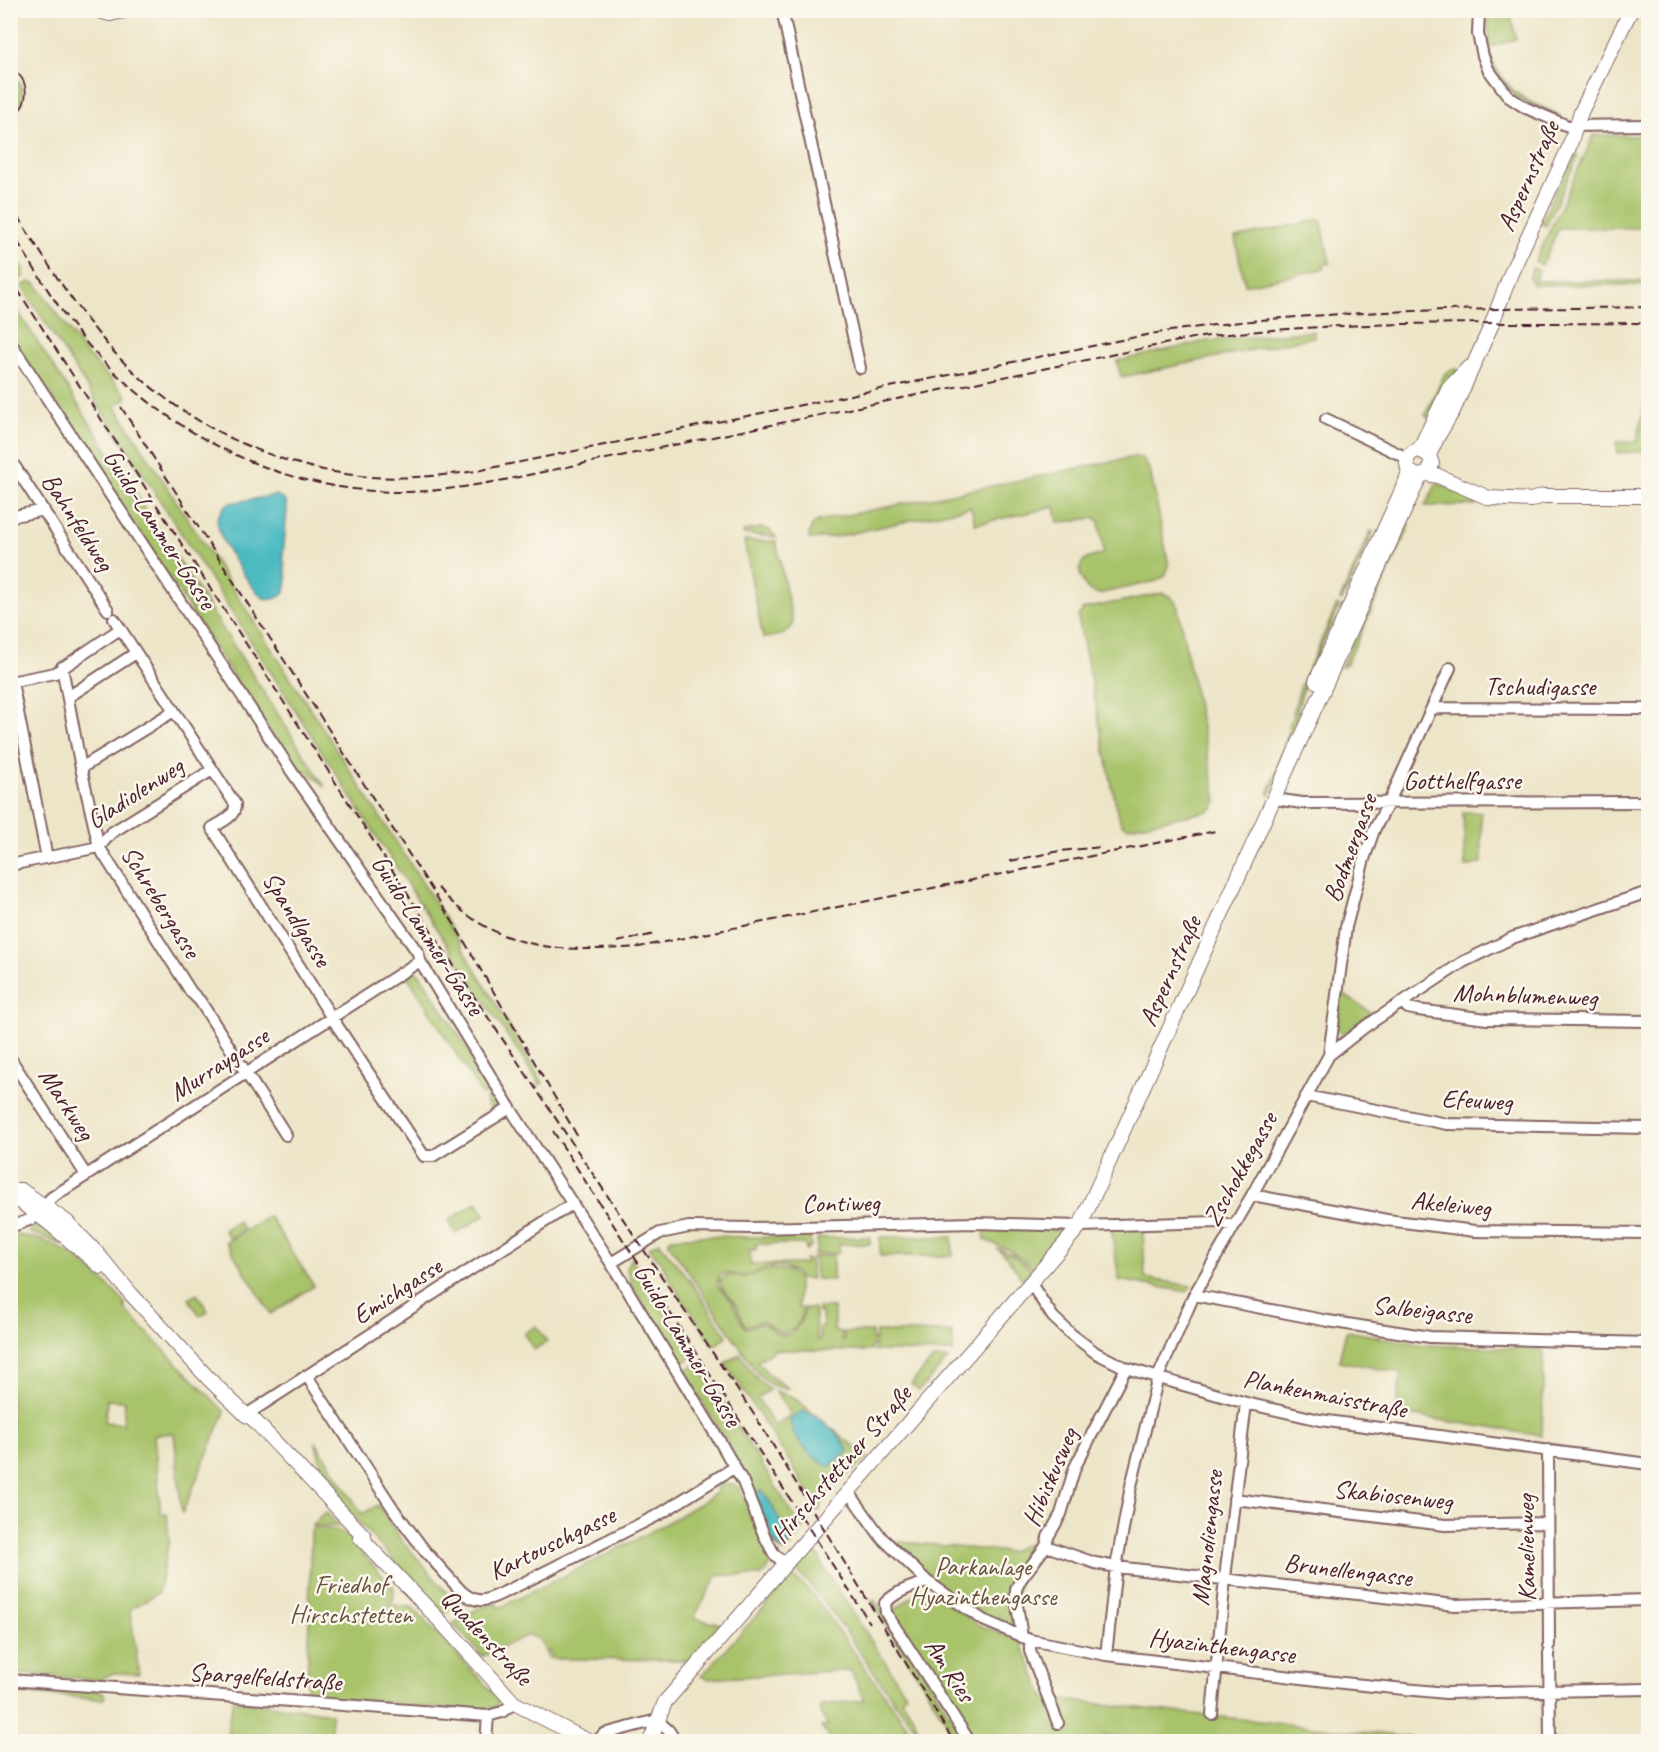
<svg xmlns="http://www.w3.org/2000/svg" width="1659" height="1752" viewBox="0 0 1659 1752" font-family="Caveat,sans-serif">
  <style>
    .green { fill: #a8c36a; stroke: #79714a; stroke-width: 1.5; fill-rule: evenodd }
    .water { fill: #4bbac1; stroke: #4a6c76; stroke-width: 1.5 }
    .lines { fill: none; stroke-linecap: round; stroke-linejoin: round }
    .street-casing { stroke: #836462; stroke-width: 14 }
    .secondary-casing { stroke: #836462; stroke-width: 16 }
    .street { stroke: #fff; stroke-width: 10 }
    .secondary { stroke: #fff; stroke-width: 14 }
    .tram { stroke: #4a1f2b; stroke-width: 1.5 }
    .rail { stroke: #4a1f2b; stroke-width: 2; stroke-dasharray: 9 4.5; stroke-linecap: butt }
    .labels { text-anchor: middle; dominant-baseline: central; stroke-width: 5; stroke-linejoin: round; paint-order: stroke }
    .street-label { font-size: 26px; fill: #4a1f2b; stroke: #fbf7ec }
    .park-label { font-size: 26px; fill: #66503e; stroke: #fbf7ec }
  </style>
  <rect width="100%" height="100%" fill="#fbf7ec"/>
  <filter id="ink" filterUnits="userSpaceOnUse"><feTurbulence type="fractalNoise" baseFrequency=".0167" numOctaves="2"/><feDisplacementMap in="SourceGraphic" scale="12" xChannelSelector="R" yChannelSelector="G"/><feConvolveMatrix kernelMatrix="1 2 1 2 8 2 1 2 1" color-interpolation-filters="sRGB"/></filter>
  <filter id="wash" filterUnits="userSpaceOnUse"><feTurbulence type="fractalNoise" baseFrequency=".008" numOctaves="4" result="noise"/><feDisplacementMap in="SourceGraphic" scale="24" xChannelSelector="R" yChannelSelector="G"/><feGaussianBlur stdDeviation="1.35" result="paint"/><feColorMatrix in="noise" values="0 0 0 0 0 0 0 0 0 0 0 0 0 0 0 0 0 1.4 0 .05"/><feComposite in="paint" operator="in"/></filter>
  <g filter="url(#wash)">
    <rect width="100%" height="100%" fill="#ede5c8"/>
    <path class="green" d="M1483,11h3c-5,35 11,73 44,91 10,5 24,9 33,16l-41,-17 -11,-9 -19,-26 -10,-33z
      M1489,11h21l6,28 -26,8 -2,-25z
      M11,75c16,9 14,28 0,38z
      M1594,135l51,1 -1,64h4v28h-89l-17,37 -7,-3z
      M1573,151l5,5 -32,70 -5,-3z
      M1321,219l9,44 -7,2 1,4 -79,16 -10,-47z
      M10,248l14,21v7l-5,4 -8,-13z
      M1532,268l7,2 -4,11h113v4h-114l-4,-7z
      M29,282l7,2 51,71 38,39 2,4 -12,8 325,504 103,173 -3,2 -116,-175 -294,-456 -2,-7 -3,-1 -99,-153 -4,-7z
      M10,296l3,8 312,483 -16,-15 -15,-3 -283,-433z
      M1313,331l1,6 -193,40 -4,-16 90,-20z
      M1457,369l2,2 -29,48 -5,-4 19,-40 6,-5z
      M1648,383v68l-30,2 -2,-11h21z
      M1134,457l8,1 8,12 19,96 -4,10 -8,5 -59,13c-12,-1 -22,-20 -16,-31 4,-7 16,-6 22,-10l-5,-31 -3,-4h-3l-35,5 -3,-16 -80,17 -4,-17 -136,30 -26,2c0,-10 4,-17 13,-19z
      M1437,483l38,16 1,6 -51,1z
      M1406,523l4,2 -30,66 -4,-2z
      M761,528l9,2 6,7 -33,-3 1,-3z
      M1371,531l2,1 -31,69 -2,-1z
      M744,541h32l17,83c-5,13 -18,12 -30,14z
      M1375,591l4,2 -32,71 -6,3z
      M1163,593l8,4 6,7 40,197 -4,7 -8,4 -76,15 -7,-2 -4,-9 -40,-199 5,-8z
      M1337,605l3,1 -35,76 -7,27 -7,39 -21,47 -2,-1 12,-33 20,-73z
      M1463,812h18l1,51 -17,4z
      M413,972l6,1 74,115 -11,7 -74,-118z
      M1340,992l33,22 -17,10 1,2 -13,9 -7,-5z
      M495,1093l5,10 -6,6h-3l-6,-9z
      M477,1202l8,13 -29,19 -8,-13z
      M269,1216l45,70 -43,28 -45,-72z
      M238,1221l5,8 -14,9 -5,-8z
      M40,1225l4,2 18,17 -33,-12 1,-2z
      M1000,1228l61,1 5,5 -32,34 -27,-19 -22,-9 -1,-7 3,-3z
      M1111,1228l32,1 2,49 46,8 -4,6 -68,-12z
      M10,1234c52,4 82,34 115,69v7l100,102 -43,102 -8,-81 -20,2 7,79h6l2,27 -11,52 -28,16 9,65 -26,-1 -13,7 -89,-7zM107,1400l18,1 -2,23 -18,-2z
      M701,1236l109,2 1,8 -5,4 -1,-6h-49v6h-6v14h55v-4h5l2,19h-12c-6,-11 -22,-15 -35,-11 -7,3 -15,9 -23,8 -9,0 -14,-7 -23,0l-1,10 14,16 12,25 3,1 14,-5c7,2 10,7 16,10 16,9 26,-13 28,-25h9l3,32h3l-1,-13 4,-1 -1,-13h-4v-5h16v23l8,1v8h2v-8h28v8h3l1,-8h76l1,20 -79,-1 1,-6h-3l-1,6 -96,-1 -18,11 14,16 17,11c-12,1 -24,-6 -31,-16l-88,-128v-4l2,-2z
      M870,1237v7h-31v9l-25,1 3,-4v-12z
      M880,1237h72l1,19h-73z
      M659,1242l32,40 36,54 -13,10 -45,-67 -1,-5 -9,-15 -11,-11z
      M997,1248l17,8 18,14 -10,9 -12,-18z
      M833,1255v25l-17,-1 -3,-22z
      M631,1259l63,97 -14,9 -51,-84 2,-2 -5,-11z
      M771,1269l18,2 9,8v29h5c-1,11 -9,28 -23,24 -6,-2 -12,-8 -18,-11l-17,5 -9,-21 -14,-17 -2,-8 7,-5 18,2z
      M197,1294l11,17 -8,5 -11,-17z
      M536,1326l11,15 -13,9 -10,-16z
      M1346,1331l78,14 118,4 2,4 -2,83 -146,-23 5,-40 -62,-12z
      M740,1354l17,25 13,10 -12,9 16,28 17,-12 -16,-23 18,6 74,60c-6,9 -15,13 -23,19 -11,9 -20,22 -25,35l-27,-46 -67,-102z
      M933,1359h15l-29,32 -8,-7z
      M698,1363l96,153 10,12 -19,24 -4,-1 -8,-8 -26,-66 -63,-106z
      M315,1441l47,73 16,-9 22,33 54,63 6,-3 2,7 -19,8 -107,-115 -15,-34z
      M723,1483l12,2 5,4 31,74 -9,13 -45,-1 -23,43 28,7 -30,35 -140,-1 -1,-8h-3l1,8 -10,-20 -11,-4 -45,21 -30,-32 24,-15 19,-6 3,5c74,-37 149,-71 219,-116l-2,-5z
      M327,1513l12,13h-27l10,-11z
      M314,1528c25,1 28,1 45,19l-1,2 36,39 -1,13h-3v4l22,2 85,90c4,13 -8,12 -17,12v2l-78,-5 -9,-3 -86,-7 4,-165z
      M894,1541l115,11c12,-6 21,-11 35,-8l-25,30 -3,57 -44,-20 -24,-17 -57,-51z
      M809,1552l6,1 5,4 2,8 84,129 -5,4 14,22 5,16c-8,-15 -21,-27 -30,-41 -30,-42 -57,-86 -92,-123v-8z
      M793,1576l20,19 94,131 6,15h-82l-10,-14 7,-1 -9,-15 2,-6 44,-5 -15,-30 -143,9 -6,-3z
      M924,1588l55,37 41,16 25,57 399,43 -280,1 -60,-6 -1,6 -127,-1 -83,-124v-6z
      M871,1600h3l9,10 84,131h-9z
      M10,1683l93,9 2,4 -1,3h-5l-88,-6z
      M233,1700l98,13v28h-104c-1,-13 4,-27 6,-41z
      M637,1734l3,7h-33l2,-1z
      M1648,1738v4h-119z"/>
    <path class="water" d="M277,495l9,7 1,8 -4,46 4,23 -2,13c-6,6 -13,10 -21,6 -10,-5 -35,-45 -40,-55 -4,-8 -6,-15 -7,-24l7,-12 6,-4z
      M803,1411c15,3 40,26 45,40l-19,16c-16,-9 -38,-27 -39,-48z
      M761,1490l8,10 20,38v6l-6,5c-14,-4 -24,-41 -28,-55z"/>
  </g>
  <g filter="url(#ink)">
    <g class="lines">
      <defs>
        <path id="street" d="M782,10l78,358
          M1479,10l-1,24 5,22 5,13 21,28 17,11 42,18 80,-1
          M10,342l282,430 126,181 2,8 90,147 101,155 108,177 24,42 21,53 10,19 11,10
          M1326,419l81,39
          M10,459l98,151
          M10,517l34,-7
          M114,619l121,185c1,13 -14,18 -23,24l120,190 92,138h9l77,-48
          M62,667l19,101 18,79 92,145 9,9 86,134
          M10,682l45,-9 65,-44
          M12,682l35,176
          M68,697l68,-44
          M1432,708l216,1
          M81,768l93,-57
          M1275,799l27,4 346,-1
          M10,865l89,-18 12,-14 101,-63
          M1402,1002l6,6 10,2 69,9 161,2
          M1329,1055l17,-128 18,-68 10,-29 15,-28 61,-134
          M10,1058l76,117
          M1306,1096l141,28 201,4
          M1252,1195l135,25 88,11 173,2
          M10,1227l22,-8 19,-21 369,-237
          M611,1263l49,-30 29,-6 63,1 224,-5 104,3 137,-4 17,4
          M1031,1284l22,33 18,17 25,19 30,15 40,12 80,23 74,17 328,44
          M1194,1295l134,26 102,16 218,6
          M307,1376l87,134 31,41 36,40c19,17 30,7 50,-2l149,-75 75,-47
          M246,1415l326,-211
          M1548,1450l1,195
          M848,1491l33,46 47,45 55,38 47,20 76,15 237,28 103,10 202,-4
          M1234,1499l211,26 103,-2
          M1046,1546l49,17 21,4 339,38 193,-5
          M928,1582c-16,4 -31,9 -43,21l1,10 84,129
          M1022,1637l-6,-38v-10l5,-10 25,-33 2,-9 13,-23 14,-47 51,-99
          M1030,1640v11l28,72
          M1549,1653l1,86
          M1106,1655l10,-88 15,-81 27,-109 36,-82 58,-100 77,-140 37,-29 97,-64 49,-24 136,-46
          M10,1680l478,36 14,-4 12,-9
          M1212,1714l13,-136 21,-175
          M486,1742l2,-26
          M596,1742l8,-8 53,-14 12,11 7,11"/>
        <path id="secondary" d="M96,10l14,4 18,-4
          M1419,450l30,-62 19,-20
          M1429,455l9,-19 15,-25 38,-85 20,-53 57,-123 13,-38 50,-102
          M1426,474l12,2 51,22 42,2 12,-4h105
          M1316,681l90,-200 3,-10c-5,-10 -1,-19 10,-21l10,5 3,9 -5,10 -10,2 -8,-5
          M10,1190h11l46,32 29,30 35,42 78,85 37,36 6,3 112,118 1,6
          M10,1191l8,9 31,23 52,44
          M360,1537l83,87 71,79 76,39
          M650,1742l15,-40 415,-476 340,-750"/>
      </defs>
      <use href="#street" class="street-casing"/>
      <use href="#secondary" class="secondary-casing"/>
      <use href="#street" class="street"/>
      <use href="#secondary" class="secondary"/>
      <path class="tram" d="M10,68c22,12 20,38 0,51"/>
      <path class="rail" d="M10,205c31,47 59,95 96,138 65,76 166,126 265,134 35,2 70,-1 105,-6l675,-137c164,-27 331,-24 497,-27
        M10,230c26,40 49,82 80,117 81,90 196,147 318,145 33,-1 64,-6 96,-12l689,-142c151,-19 304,-14 455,-15
        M10,278l455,705 292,436 197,323
        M121,407l335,520 123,212
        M1010,861l50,-10 42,-4
        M438,888c58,64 121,64 201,59l577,-116
        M617,942l38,-8
        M553,1131l317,492"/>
    </g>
  </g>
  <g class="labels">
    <g class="street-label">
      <text transform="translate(1528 176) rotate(-66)">Aspernstraße</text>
      <text transform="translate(78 522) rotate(57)">Bahnfeldweg</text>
      <text transform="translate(160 529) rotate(57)">Guido-Lammer-Gasse</text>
      <text x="1540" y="686">Tschudigasse</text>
      <text x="1462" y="780">Gotthelfgasse</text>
      <text transform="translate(135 793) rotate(-33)">Gladiolenweg</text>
      <text transform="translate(1350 848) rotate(-70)">Bodmergasse</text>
      <text transform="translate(161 902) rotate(58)">Schrebergasse</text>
      <text transform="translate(297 919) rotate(58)">Spandlgasse</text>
      <text transform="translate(428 935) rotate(57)">Guido-Lammer-Gasse</text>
      <text transform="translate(1170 971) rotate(-66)">Aspernstraße</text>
      <text transform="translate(1525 995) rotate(2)">Mohnblumenweg</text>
      <text transform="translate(219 1064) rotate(-33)">Murraygasse</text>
      <text transform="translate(1477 1100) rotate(3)">Efeuweg</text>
      <text transform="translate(67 1104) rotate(57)">Markweg</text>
      <text transform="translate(1240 1169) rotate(-61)">Zschokkegasse</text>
      <text transform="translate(841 1203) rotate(-1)">Contiweg</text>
      <text transform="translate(1451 1204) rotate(6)">Akeleiweg</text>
      <text transform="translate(397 1291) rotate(-33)">Emichgasse</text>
      <text transform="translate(1422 1310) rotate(6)">Salbeigasse</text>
      <text transform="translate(688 1345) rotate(59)">Guido-Lammer-Gasse</text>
      <text transform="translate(1325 1394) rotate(11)">Plankenmaisstraße</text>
      <text transform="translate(841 1464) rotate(-49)">Hirschstettner Straße</text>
      <text transform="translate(1050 1477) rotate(-67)">Hibiskusweg</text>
      <text transform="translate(1393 1495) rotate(6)">Skabiosenweg</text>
      <text transform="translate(1207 1538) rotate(-84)">Magnoliengasse</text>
      <text transform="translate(552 1543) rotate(-26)">Kartouschgasse</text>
      <text transform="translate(1526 1548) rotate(-91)">Kamelienweg</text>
      <text transform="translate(1348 1570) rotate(7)">Brunellengasse</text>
      <text transform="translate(487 1637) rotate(47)">Quadenstraße</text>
      <text transform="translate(1222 1646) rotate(7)">Hyazinthengasse</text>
      <text transform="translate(950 1670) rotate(57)">Am Ries</text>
      <text transform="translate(265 1677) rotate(4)">Spargelfeldstraße</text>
    </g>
    <g class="park-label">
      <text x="983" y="1566">Parkanlage<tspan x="983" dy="30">Hyazinthengasse</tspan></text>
      <text x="351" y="1584">Friedhof<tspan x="351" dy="30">Hirschstetten</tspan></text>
    </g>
  </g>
  <rect width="1659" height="1752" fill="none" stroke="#fbf7ec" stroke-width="36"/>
</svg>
